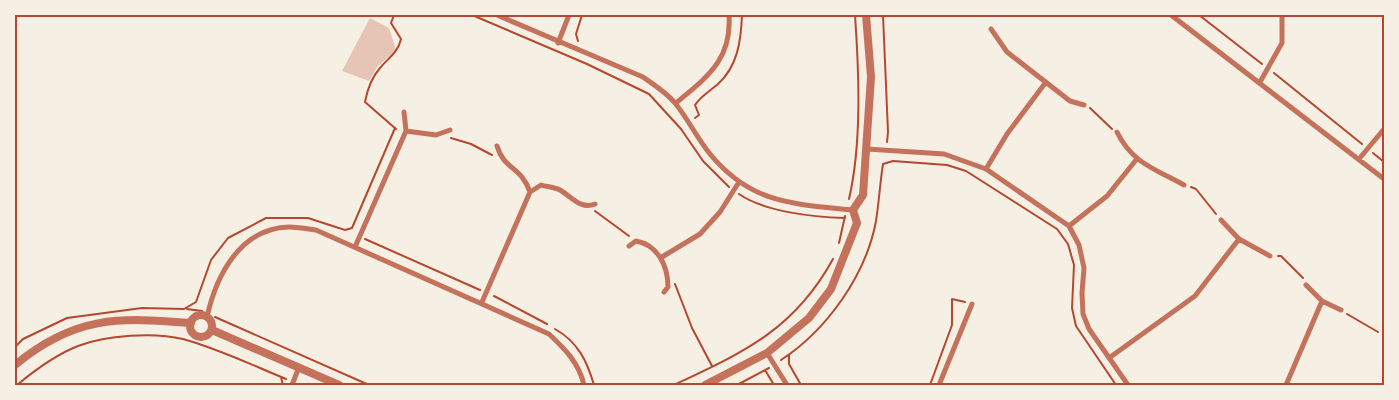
<svg xmlns="http://www.w3.org/2000/svg" width="1399" height="400" viewBox="0 0 1399 400" font-family="'Varela Round',sans-serif">
  <style>
    .building { fill: #e6c5b7 }
    .lines { fill: none; stroke-linecap: round; stroke-linejoin: round }
    .path { stroke: #b5482f; stroke-width: 2 }
    .minor { stroke: #c5725c; stroke-width: 5 }
    .tertiary { stroke: #c5725c; stroke-width: 8 }
    .neatline { fill: none; stroke: #b5482f; stroke-width: 2 }
  </style>
  <rect width="100%" height="100%" fill="#f6efe4"/>
  <path class="building" d="M370,18l19,10 7,22 -19,17 -8,14 -27,-10z"/>
  <g class="lines">
    <path class="path" d="M394,15l-3,8 10,16c-3,14 -13,19 -21,29 -8,9 -13,23 -15,34l31,27
      M472,15l115,49 62,30 32,35 22,32 26,26
      M883,15l5,117 -1,10
      M1199,15l63,49
      M578,41l-2,-7 6,-19
      M1274,73l88,71
      M1090,108l22,21
      M695,118l4,-3 -4,-10c6,-9 15,-14 23,-21 20,-18 23,-44 24,-69
      M451,138l20,6 21,11
      M1373,153l11,9
      M1191,187l5,2 20,25
      M739,194c26,18 74,23 106,24
      M849,199c13,-56 10,-127 6,-184
      M595,211l34,25
      M365,239l115,51
      M839,243l6,-27
      M1278,256h3l22,22
      M675,284l17,44 20,38
      M494,296l53,28
      M187,309l15,2
      M1347,314l31,18
      M215,317l154,68
      M555,329c23,13 32,32 39,56
      M15,347l8,-8 44,-21 75,-10 42,1 12,-7 15,-42 17,-22 38,-20h42l37,12 7,-2 43,-100
      M789,355v9l12,21
      M781,360c46,-30 85,-85 95,-139 3,-19 4,-38 7,-57l10,-3 54,4 19,6 91,58 11,15 6,21 -2,43 4,18 40,59
      M765,370l9,15
      M281,377l2,8
      M17,385c18,-15 38,-30 61,-39 28,-11 76,-14 105,-7 36,10 69,26 103,40
      M674,385c70,-33 120,-55 159,-126
      M737,385l32,-17
      M930,385l22,-60v-26l13,3"/>
    <path class="minor" d="M497,15l146,62c11,8 23,15 32,26 13,16 22,35 35,51 41,50 83,50 143,56
      M1171,15l213,164
      M991,29l16,23 63,49 14,4
      M558,43l11,-28
      M1260,82l22,-39v-28
      M676,103c31,-26 56,-43 53,-88
      M404,112l2,19
      M1117,132c15,31 38,37 67,53
      M497,146c7,24 24,20 33,46
      M867,149l77,5 42,15 83,57 10,19 5,23 -2,25 1,21 6,15 39,56
      M1359,159l25,-30
      M986,169l21,-35 39,-52
      M1221,220l18,19 31,17
      M1069,226l38,-30 29,-36
      M629,246l7,-5c22,4 32,25 32,46l-4,5
      M355,247l51,-116 30,4 14,-5
      M662,257l38,-23 20,-22 19,-30
      M1306,285l16,16 19,9
      M482,302l48,-110 11,-7c6,2 14,2 19,5 12,7 21,20 35,14
      M207,317c9,-41 33,-89 82,-90 9,0 18,2 27,3l233,104c16,15 30,29 35,51
      M767,353l20,32
      M1109,358l86,-62 44,-57
      M292,385l7,-18
      M939,385l33,-81
      M1286,385l36,-84"/>
    <path class="tertiary" d="M190 326a11 11 0 1 1 22 0a11 11 0 1 1-22 0Z
      M212,330l127,55
      M15,365c59,-49 103,-48 176,-42
      M705,385l62,-32 42,-35 22,-29 26,-66 -4,-13 10,-15 8,-118 -5,-62"/>
  </g>
  <rect width="1399" height="400" fill="none" stroke="#f6efe4" stroke-width="32"/>
  <rect x="16" y="16" width="1367" height="368" class="neatline"/>
</svg>
